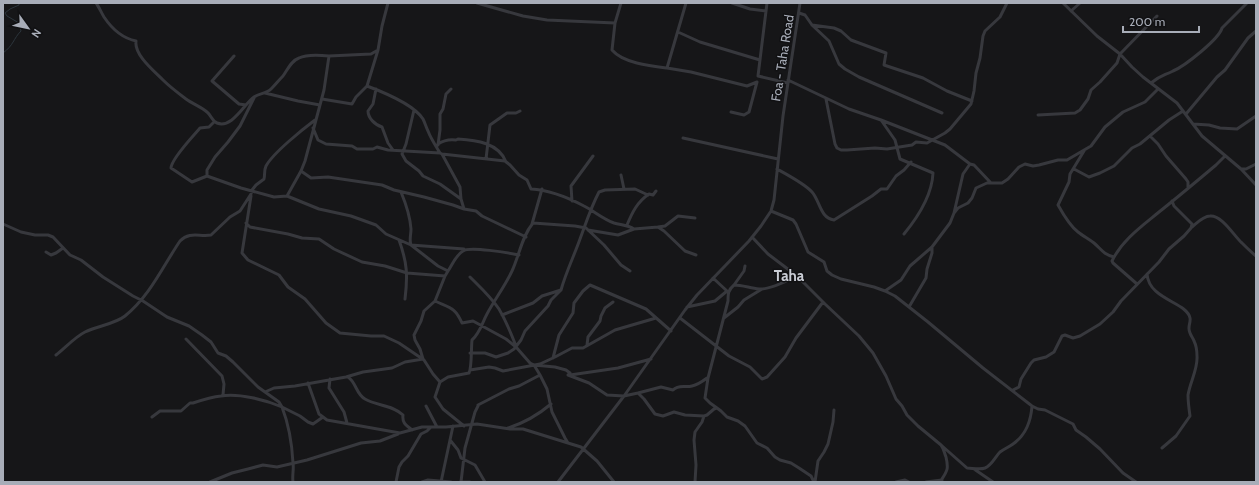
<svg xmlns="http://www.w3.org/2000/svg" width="1259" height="485" viewBox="0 0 1259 485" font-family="Cabin,sans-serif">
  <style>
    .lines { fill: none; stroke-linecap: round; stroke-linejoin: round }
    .stream { stroke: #2c353c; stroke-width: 1 }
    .minor { stroke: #37383d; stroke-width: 3 }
    .labels { text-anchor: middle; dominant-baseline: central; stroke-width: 3; stroke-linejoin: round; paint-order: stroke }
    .street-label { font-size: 13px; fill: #a8adb8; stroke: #111113 }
    .quarter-label { font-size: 15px; font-weight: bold; fill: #c9ccd4; stroke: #111113 }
  </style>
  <rect width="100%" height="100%" fill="#161618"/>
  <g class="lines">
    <path class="stream" d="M3,53c11,-8 10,-14 18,-22l-2,-8 -12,-7 -2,-3 5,-4 9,-4v-2"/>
    <path class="minor" d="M96,3c3,4 5,9 8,14 8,12 18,21 32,24 -2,14 18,30 27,39 7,7 15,13 23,19 7,5 15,8 21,13 4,3 5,9 10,11 15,6 27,-19 37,-26 6,-4 12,-3 17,-8 4,-4 8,-9 12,-13 5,-7 8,-15 16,-18 8,-4 21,-3 30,-2
      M477,3l46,13 24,4 68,3
      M621,3l-6,20 -3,27c11,13 38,16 55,18l19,-65
      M732,3l18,6 16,2
      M767,3l-9,73 30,7
      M1063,3l34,33 23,18 12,13 11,10 34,26 25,33 39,33 15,16
      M1071,11l9,-8
      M799,13l6,2 7,10 17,16 10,23 6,5 14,8 83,36
      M812,25l22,3 7,3 10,9 35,13 -2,12 39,13 24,13 25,10
      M678,32l22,10 60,18
      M234,56l-22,25 27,23 7,1
      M667,68l24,4 56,14 10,-4
      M788,80l61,29 32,11 64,25 25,19 4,1 17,18
      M1151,83c10,-8 12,-7 22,-12 12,-5 46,-32 49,-43l25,-25
      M367,86c16,6 47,19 56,33 2,4 3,8 5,12 3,8 8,15 12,22l2,1 18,33 1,12 3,10 12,2 6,5 44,21
      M376,89l-3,15 -5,7c0,7 7,14 14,16l6,16 5,7
      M265,93l33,8 22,4
      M322,99l30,5 4,-7 11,-11 11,-36
      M826,99l9,45 2,4 4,2h6l28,-2 12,1 25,-4 4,-3 11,1 18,-10 5,-4 21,-25 3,-13 2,-18 4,-15 3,-22 2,-5 15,-14 7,-14
      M414,110l-8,34 -4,10 4,7 13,10 4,5 17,8 21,15
      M731,112l13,3 5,-3 8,-30
      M1186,114l31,-37 8,-7 23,-32 8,-7
      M1038,115l37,-2 5,-3 8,-11 3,-9 9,-8 17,-19 3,-9 37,-38
      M881,120l14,20 5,19 33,14c-1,23 -15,44 -29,61
      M214,122l-5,5 -9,1c-6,7 -29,31 -29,40l21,14 15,-6 34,12 33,9 13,-1 32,13 32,7 25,9 10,9 25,11 27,21 10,5 -3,5 -10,25c15,7 20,6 27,22l11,-2 33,18 10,8 14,16 4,2 21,2 11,3 4,3 -2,2 21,8 18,12 17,1 14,-3 6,6 11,15 8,2 11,-4 11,3 19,1 3,-1 7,-6 3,-1 4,3 6,6 11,4 7,5 12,17 10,5 8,9 5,3 11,3 8,5 12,8 3,6
      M1193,124l16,1 11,3 17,1 19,-13
      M313,128l5,12 8,4 26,2 5,3h16l4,-2 11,3 52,3
      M1150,136l8,8 8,12 20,23 2,3v6
      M683,138l95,21
      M438,144c6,-4 11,-5 18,-4l2,-1c18,1 41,4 48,23
      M438,145l2,-15v-16l3,-5 3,-15 5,-5
      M1084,151l-14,23 -1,8 -11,23c5,9 12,21 20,27 5,4 11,7 16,11 8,7 9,11 20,14
      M442,154l63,7 5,4 9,10 8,5 4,9c19,1 36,8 53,17 10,5 19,13 30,17 7,2 14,2 20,6
      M486,159l4,-34 17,-12h9l4,-2
      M777,169c9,5 28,15 35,23 8,9 8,26 22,28l38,-24 9,-7h6l9,-13 8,-6 7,-8
      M1074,169l15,8 11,-4 14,-7 18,-18 8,-4 29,-24 14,-9
      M1241,169h5l10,-5
      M301,171l10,7 17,-1 54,8 12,5 30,7 29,8 11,4
      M621,175l3,14
      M207,176v-6l8,-13 13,-15 12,-16 14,-28
      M401,192c5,12 9,24 10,37 0,6 -2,11 0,16l53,4
      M251,196l-9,57 6,7 31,15 9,12 17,12 21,24 14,10 31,3h13l15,7 25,17 9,14 7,8 -5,15 8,12 21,17
      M287,196l14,-25 4,-10 19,-71 5,-34 42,-2 7,-4 4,-24 6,-23
      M572,201l-1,-15 22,-30
      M771,211l22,9 3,4 12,28 16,10 3,9 5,4 9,4 33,8 11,4 10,5 33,26 55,46 49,38 6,3 7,1 28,14 3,6 10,7 14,12 23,24 13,9
      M954,213l9,-39 7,-10
      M246,223l4,4 38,7 14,4 17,1 15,10 28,13 23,4 22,7 38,3
      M3,224l18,8 14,3h13l5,2 17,18 11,5 22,17 30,19 10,5 24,16 22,9 13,9 9,7 7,11 8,3 7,6 25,25 21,15 3,5 18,9 8,6 5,2 10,-7
      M532,224l10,-35
      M627,225c5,-12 10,-23 22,-31l4,1 3,-4
      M658,227l7,-1 13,-10 17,2
      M1192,227c5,-4 11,-11 18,-11 12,-1 24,20 32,27 5,5 9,9 14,13
      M588,230l30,5 16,-6 24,-2 6,4 21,20 11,4
      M752,237l16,17 29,22 28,28 34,32 14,17 13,23 10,23 6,7 5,9 11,11 23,19
      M399,240c8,22 9,35 6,59
      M46,252l5,3 5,-2 7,-5
      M448,271c4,-6 8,-16 15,-20 6,-5 46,2 56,4
      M1147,274c2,26 40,28 43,44 1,5 -3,9 0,15 1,3 3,5 4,8 2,4 3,11 3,15 1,13 -7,26 -9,39 0,6 1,14 2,21l-14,20 -14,12
      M470,277c10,10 21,20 29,32 7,12 12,24 17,37
      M713,278l14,13
      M1137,284l-24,-21 -1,-2c10,-21 30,-35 47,-49 19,-15 38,-31 57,-47l9,-9
      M734,285l10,-14 1,-5
      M885,291l16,-11 9,-14 22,-19 18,-24 4,-10 4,-5 10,-5 4,-5 4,-10 11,-5h15l6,-4 11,-12 6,-3 8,2 6,-1 19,-5h9l24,-14 14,-19 18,-15 22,-10 13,-13
      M687,307l28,-6 12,-10
      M909,307l17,-29 1,-9 5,-16v-6
      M502,315l31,-12 9,-7 19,-6c5,-18 13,-34 19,-51 6,-16 11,-32 19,-47l6,-2 30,-1 13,6
      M680,318l49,38 21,11 12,12 5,-2 18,-20 11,-19 27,-36
      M724,318l14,-11 6,-7 18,-11
      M186,339l36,37 2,8 -1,11
      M587,345l1,-8 12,-16 1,-5 4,-8 8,-6
      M470,353h15l11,4 12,-4 6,-4 7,-9 4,-9 23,-25 3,-6 10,-10
      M56,355c9,-7 19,-18 29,-23 12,-6 30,-8 40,-16 25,-20 38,-50 55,-75 10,-10 19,-4 31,-6l19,-18 10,-6 11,-17 1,-4 4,-5 8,-6c1,-4 0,-9 2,-13 7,-13 37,-37 49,-46
      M553,358l6,-23 14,-22 1,-10 9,-12 7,-6 56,24 25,22
      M534,365l6,10 7,14 5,23 13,26 3,5 13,4 16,14 17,21
      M470,370l19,-3 6,1 8,3 37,-7 15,-7 17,-9h11l32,-18 41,-12
      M570,375l48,-7 33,-9
      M348,377c8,5 8,17 17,22 12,7 28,6 38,16 -1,8 3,10 9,15
      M330,379l-1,9 15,24 3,11
      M440,382l8,-5 21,-4c3,-6 2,-24 3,-33 8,-7 10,-17 15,-26 8,-15 18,-28 25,-43 7,-15 10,-35 21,-48l42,3 11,2 18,17 17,20 9,6
      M308,383l11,31 8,6 73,13 22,-6h24l31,-3 33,5h13l45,14
      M1013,390l6,-3 2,-8 10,-16 3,-3 12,-3 8,-5 8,-16 3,-1 8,3 7,-2 20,-12 13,-12 8,-11 38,-39 10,-13 15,-13 7,-8 1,-4 -18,-18 -2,-5
      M265,392l9,-4 21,-2 51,-9 17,-5 29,-4 13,-6 18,-3 -3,-10 -5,-9 -1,-5 7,-14 3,-10 11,-10
      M638,393l23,-6 12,3c6,-6 12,-2 19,-4 5,-1 11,-5 15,-8
      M478,405l31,-16 10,-3 21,-11
      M426,406l11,21
      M717,408l-7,-5 -5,-5 3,-20 20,-77c0,-7 0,-11 6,-16 8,0 16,3 25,4 11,1 28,-8 38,-13
      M152,417l8,-6h21l9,-8h3c9,-3 18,-6 28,-7 18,-3 45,4 61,11 7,18 10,37 11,56 1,7 -1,12 0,19
      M508,428c16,-5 30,-13 43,-24
      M450,440l8,10 3,8 14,7 10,17
      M974,469l19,13
      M210,482l22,-9 16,-4 15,-4 14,2 30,-7 54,-17 19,-2 18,-7
      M396,482l3,-15 3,-5 6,-6 13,-22 6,-3 4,-4
      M422,482l6,-2 23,2
      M441,482l12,-56
      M460,482h10
      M461,482l4,-34 10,-36 3,-6
      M558,482l66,-86 61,-86 12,-15 52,-54 12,-15 10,-15 3,-11 9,-84 17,-113
      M695,482l1,-17 -2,-25 1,-8 7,-10 2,-6
      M815,482l3,-21 6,-9 4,-8 5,-22 1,-12
      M896,482l9,-2 4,2
      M926,482l16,-2
      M940,482c7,-11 9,-12 6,-25 -2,-5 -2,-8 -5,-12l26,23c5,0 13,2 18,0 7,-3 10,-11 15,-16 4,-3 9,-5 13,-8 13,-9 18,-24 19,-38"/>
  </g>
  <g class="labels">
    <g class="street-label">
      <text transform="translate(782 58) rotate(-81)">Foa - Taha Road</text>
    </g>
    <g class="quarter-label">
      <text x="789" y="276">Taha</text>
    </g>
  </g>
  <rect width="1259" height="485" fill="none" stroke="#a8adb8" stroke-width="8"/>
  <g transform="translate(28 28) rotate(123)" stroke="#111113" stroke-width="3" paint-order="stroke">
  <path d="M0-3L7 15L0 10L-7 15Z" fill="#a8adb8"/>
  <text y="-6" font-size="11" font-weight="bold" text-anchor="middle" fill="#a8adb8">N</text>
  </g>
  <path d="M1123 26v6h76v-6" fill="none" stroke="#a8adb8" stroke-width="2"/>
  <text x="1129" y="26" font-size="12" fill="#a8adb8" stroke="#111113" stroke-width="3" paint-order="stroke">200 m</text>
</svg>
